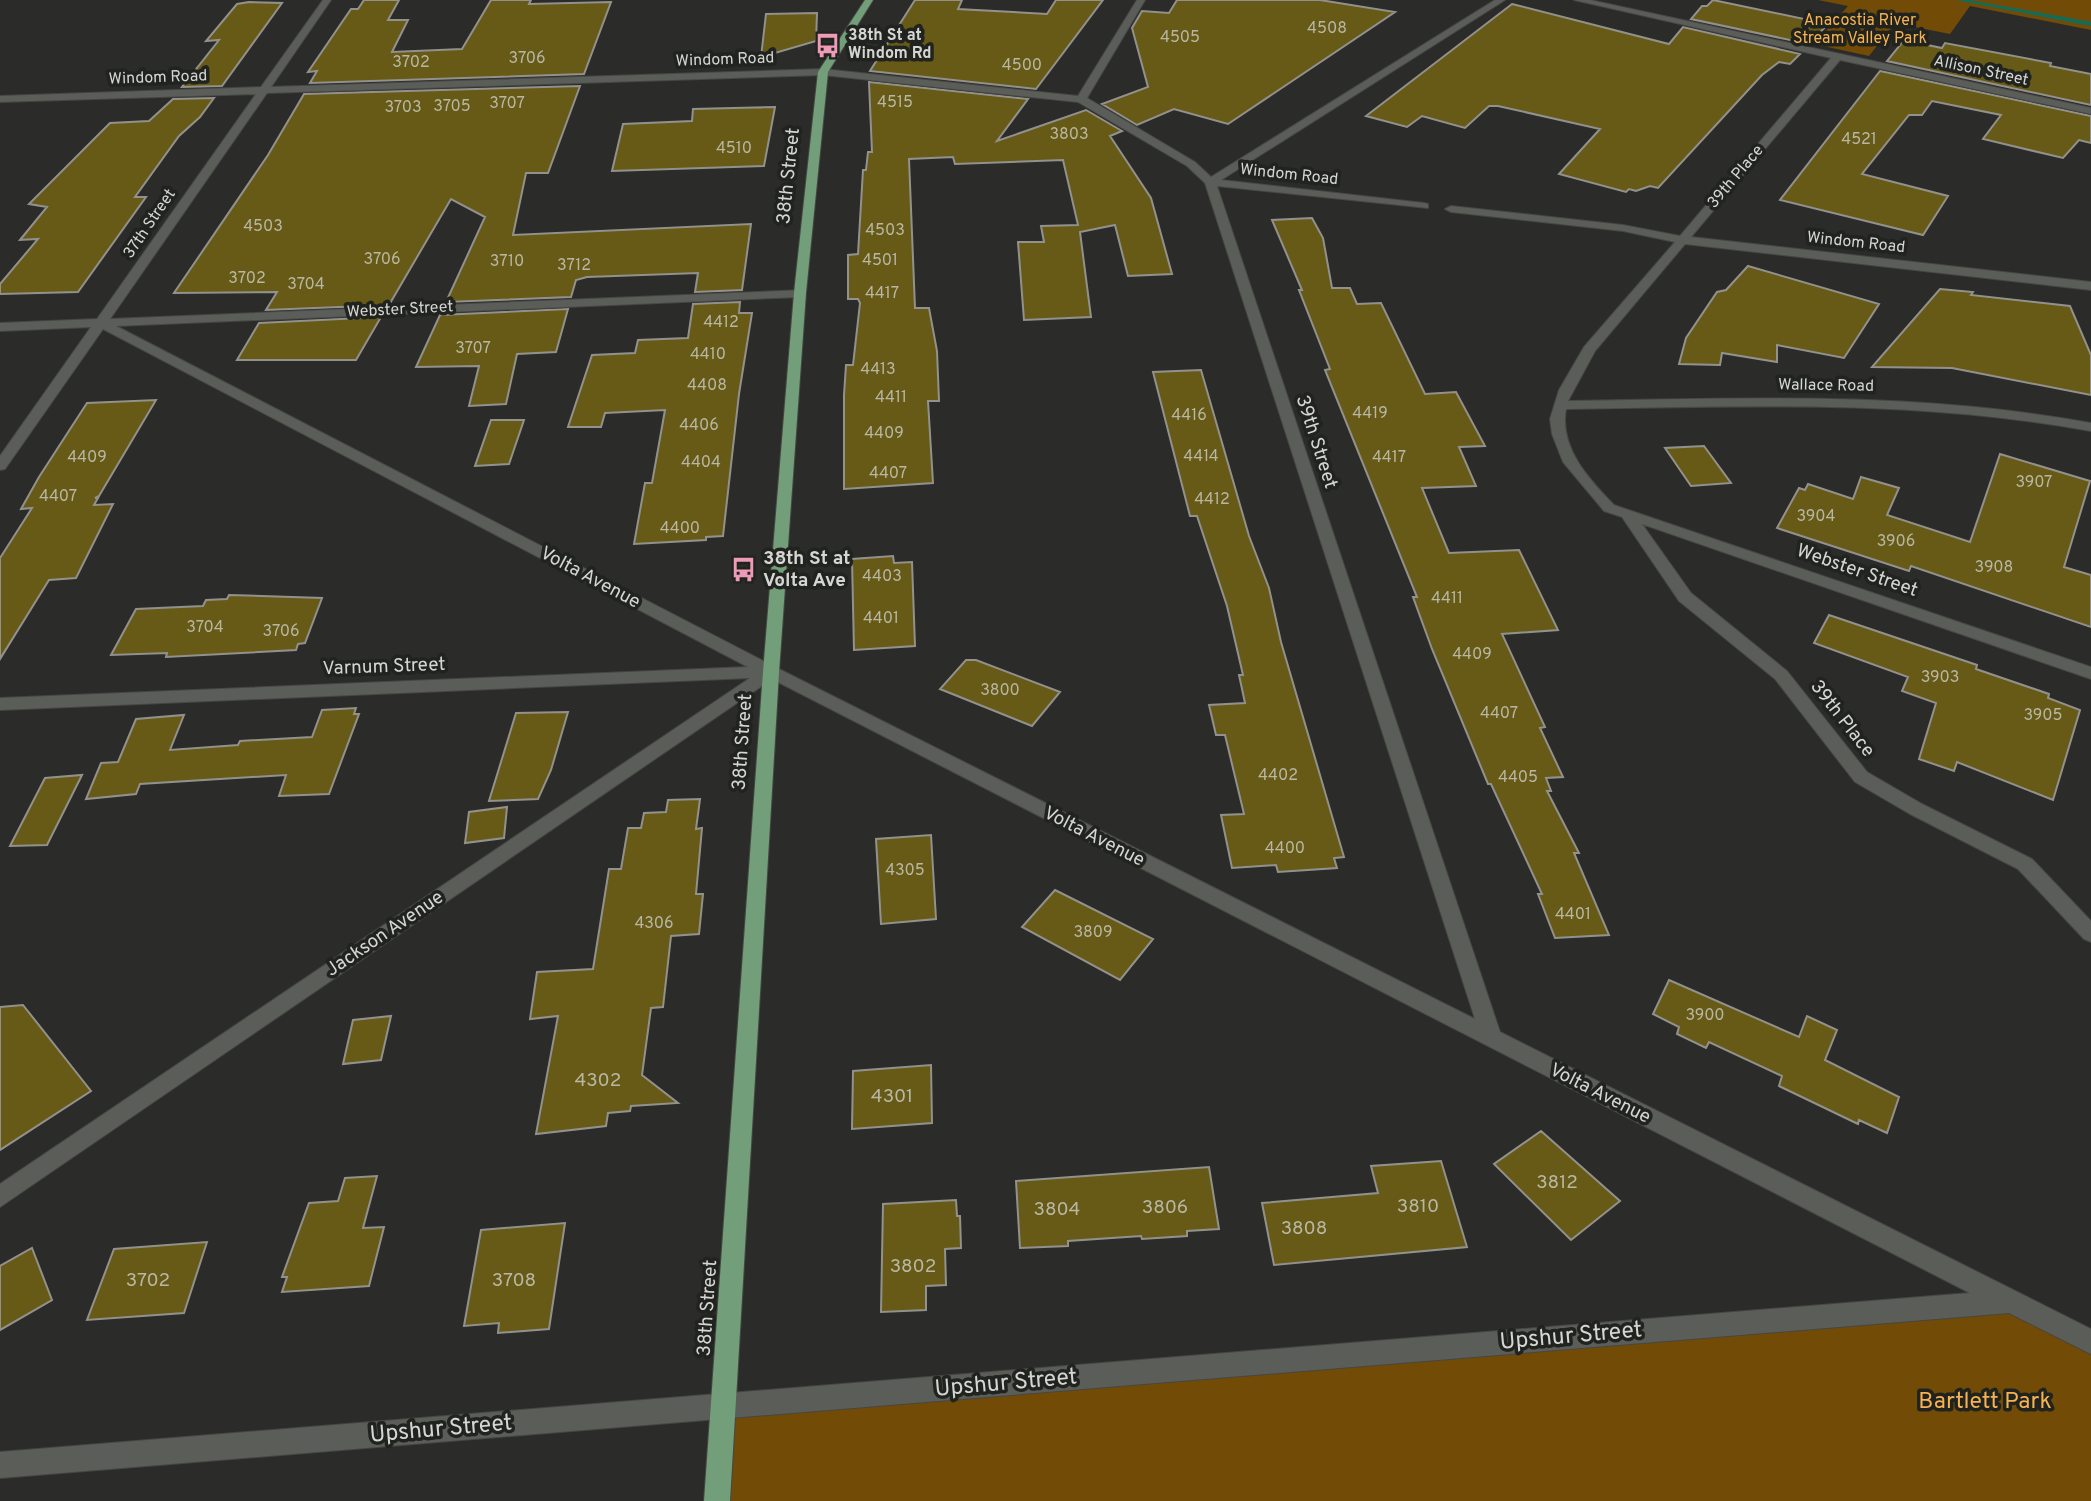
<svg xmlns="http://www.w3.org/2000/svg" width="2091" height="1501" viewBox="0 0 2091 1501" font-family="Overpass,sans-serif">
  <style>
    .green { fill: #724b07 }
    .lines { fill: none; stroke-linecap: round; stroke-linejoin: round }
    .stream { fill: #116d5a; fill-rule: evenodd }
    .building { fill: #665a16; stroke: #92918d; stroke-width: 2 }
    .minor-casing { stroke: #464744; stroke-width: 2 }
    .major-casing { stroke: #464744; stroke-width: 2 }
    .minor { fill: #5b5d59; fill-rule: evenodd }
    .major { fill: #729e79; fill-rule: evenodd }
    .labels { text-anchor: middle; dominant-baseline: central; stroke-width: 7; stroke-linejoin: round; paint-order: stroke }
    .far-park-label { font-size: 16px; fill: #f7b251; stroke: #21231f }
    .number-label { font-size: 16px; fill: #b9b7a4 }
    .far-poi-label { font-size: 16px; font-weight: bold; fill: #d5d6d3; stroke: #21231f; text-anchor: start }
    .far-street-label { font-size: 16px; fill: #d5d6d3; stroke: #21231f }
    .street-label { font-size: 19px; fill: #d5d6d3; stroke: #21231f }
    .poi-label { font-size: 19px; font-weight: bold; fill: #d5d6d3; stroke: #21231f; text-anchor: start }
    .near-number-label { font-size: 19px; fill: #b9b7a4 }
    .near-street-label { font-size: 23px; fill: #d5d6d3; stroke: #21231f }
    .near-park-label { font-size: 23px; fill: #f7b251; stroke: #21231f }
  </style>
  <rect width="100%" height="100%" fill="#2b2c29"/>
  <path class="green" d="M1818,0h273v30l-121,-24 -20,28 -55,-11 -26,33 -55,-12 34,-38z
    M2012,1301l79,41v159h-1374l7,-93z"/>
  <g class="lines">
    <path class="stream" d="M1956,0h13l122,22v4z"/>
  </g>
  <path class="building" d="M364,0h35l-11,20h20l-16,32 70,-3 29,-49h40l-2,4 82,-2 -27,72 -274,9 7,-12 -9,1 43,-63h7z
    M915,0h47l-4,9 89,5 9,-14h47l-67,89 -166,-18z
    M1177,0h143l75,12 -167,112 -54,-15 -37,16 -35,-21 46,-17 -16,-59 10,-17 27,2z
    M1713,0l115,24 -19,20 -118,-25 11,-13h5z
    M249,2l33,1 -60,83 -40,1 37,-47 -13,1 31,-37z
    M1512,4l157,40 14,-17 117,27 -10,10 -11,-2 -17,13 -104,113 -8,-2 -14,5 -7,-2 -3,3 -67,-18 41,-45 -102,-23h-9l-24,22 -43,-12 -15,11 -41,-11z
    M817,13l-1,28 -55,16 5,-43z
    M1904,40l38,8 3,-5 106,20 -1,3 41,8v31l-204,-44z
    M1880,71l211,45v27l-12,-3 -16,18 -80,-19 18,-24 -69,-14 -10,14h-13l-47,59 86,22 -25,39 -143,-35z
    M869,82l159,17 -31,42 89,-31 36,21 -12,5 41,62 21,76 -44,2 -13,-51 -35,7 11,85 -67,3 -6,-78h26l-3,-16 37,-1 -15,-65 -108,4 -2,-7 -44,2 6,149h14l8,43 2,50h-11l5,82 -89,6v-94l2,-30h7l7,-62 -2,-4h-10v-44l10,-1 5,-84h3l2,-18h4z
    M580,86l-32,87h-22l-13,62 238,-11 -9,66 -47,2 3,-19 -111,4 -11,3 -5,17 -125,5 39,-85 -34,-18 -62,106 -123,5 11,-18 -103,1 94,-138 36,-61z
    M214,98l-14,19 -21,19 -44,61h11l-68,95 -78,2v-10l38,-45 -18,1 27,-33 -18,-3 81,-81 39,-2 24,-22z
    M775,107l-11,59 -152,5 11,-47 69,-3 1,-12z
    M1312,218l11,20 9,50h18l7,16 24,-1 44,91 31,-2 29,54 -26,1 17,39 -54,2 27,65 70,-3 39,80 -56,4 43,93 -5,1 23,49 -17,1 5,13h-4l32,62h-5l35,82 -54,3 -17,-44h4l-51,-110h-3l-56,-135 -19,-52h4l-92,-227 5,-1 -31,-79h3l-30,-70z
    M1748,266l131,38 -35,54 -67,-13v17l-55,-9 -2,12 -41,-1 7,-26 31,-46 9,-2z
    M1940,289l33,3 -2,3 99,11 21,49v40l-139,-27 -80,-1z
    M740,302l-1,11h13l-13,81 -16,142 -17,1v3l-72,4 11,-61h7l13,-73 -60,3 -4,14h-33l24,-72 43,-2 3,-13 50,-2 5,-34z
    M568,309l-12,43 -39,2 -11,50 -37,2 10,-40 -63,1 24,-52z
    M381,317l-25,43h-119l22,-37z
    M1201,370l48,166 20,52 12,54 63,215 -10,1 3,10 -59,4 -2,-7 -44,3 -11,-53 23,-1 -19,-79h-9l-7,-30 36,-2 -6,-28h4l-16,-69 -30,-90h-7l-37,-144z
    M156,400l-57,96 -4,2h3l-4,7 19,-1 -37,74 -27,2 -49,79v-101l32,-50 -11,1 18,-32 48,-74z
    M491,420h33l-15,44 -34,2z
    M1704,446l27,37 -40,3 -26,-38z
    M2000,454l90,27 -26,86 27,8v52l-180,-61 -2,5 -132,-43 22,-40 6,2 3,-6 45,15 8,-22 38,11 -12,27 83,27z
    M893,556l1,7 18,-1 3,84 -61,4 -2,-91z
    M229,595l93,3 -17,45 -7,1 -2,6 -130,7 1,-4 -56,2 25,-46 67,-3 3,-6 21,-1z
    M1829,615l148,50 -1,4 73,25 -1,4 32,12 -27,90 -96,-38 -3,9 -35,-12 17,-56 -34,-12 6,-14 -94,-34z
    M966,660h10l84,32 -28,34 -92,-37z
    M356,708l-2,6h5l-30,80 -50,2 7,-21 -146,9 -4,10 -50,5 15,-36 17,-1 18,-43 48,-4 -14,35 68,-5 2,-4 72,-4 10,-27z
    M568,712l-17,58 -13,29 -49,2 27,-88z
    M82,775l-35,70 -37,1 35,-68z
    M700,799l-4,30 6,-1 -6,66h7l-4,40 -28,2 -8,71 -12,1 -9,67 36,28 -47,3 -1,5 -22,2 -2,13 -70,8 22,-118 -28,3 7,-47 56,-3 16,-100h12l7,-41h13l3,-15 22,-1 2,-12z
    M507,807l-3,31 -39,5 4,-31z
    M931,835l5,84 -55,5 -5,-85z
    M1055,890l98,49 -33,41 -98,-53z
    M1669,980l130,57 8,-21 30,14 -12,30 74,37 -12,36 -28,-13 -1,4 -79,-38 3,-10 -73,-34 -3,6 -29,-14 2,-7 -26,-13z
    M23,1005l68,86 -91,59v-143z
    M391,1016l-10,44 -38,4 10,-44z
    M931,1065l1,58 -80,6 1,-58z
    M1541,1131l79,70 -49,39 -77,-76z
    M1441,1161l26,86 -193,18 -12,-62 116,-10 -7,-27z
    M1209,1167l10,62 -32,2v5l-45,3 -1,-3 -73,5v5l-48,2 -4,-67z
    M377,1176l-14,52 21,-1 -15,59 -87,6 5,-15h-5l27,-74 29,-2 7,-23z
    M956,1200l1,16h3l1,32 -16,1 1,36 -20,1v24l-45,2 2,-108z
    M565,1223l-16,106 -51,4 1,-10 -35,3 17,-96z
    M207,1242l-23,71 -97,7 27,-71z
    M32,1248l20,52 -52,30v-64z"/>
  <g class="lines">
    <defs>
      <path id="minor" d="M323,0h8l-60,87 552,-18 255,27 59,-96h8l-58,98 108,64 16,15 284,-177h10l-284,180 203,23 4,1v4l-211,-22 283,846 591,297v25l-82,-41 -2009,165v-26l1970,-159 -1198,-614 -772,528v-23l750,-506 -750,32v-12l748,-31 -645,-338 -98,140 -5,1v-14l91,-129 -91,4v-8l97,-4 159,-225 -256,8v-6l261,-9zM823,75l255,27 109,64 18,17 270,836 -698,-351 -661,-342 684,-29 6,-4 -2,-3 -694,29 157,-226z
        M1574,0h16l501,108v6l-251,-54 -149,177 400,45v8l-406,-46 -90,107 -27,50c178,-3 347,-10 523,22v8c-177,-32 -346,-25 -525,-22 -7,39 23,70 48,96l477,162v12l-449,-155 49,69 96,78 80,101 55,32 110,55 59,62v21l-7,-3 -66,-70 -108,-55 -55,-32 -80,-103 -96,-78 -57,-84 -18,-6 -41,-49 -11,-28 -2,-15 9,-29 25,-43 91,-105 -52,-11 -172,-19 -6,-3 6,-3 172,19 57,11 151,-178z"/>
      <path id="major" d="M865,0h8l-45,72 -22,221 -27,379 -49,829h-26l59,-829 31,-379 24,-221z"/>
    </defs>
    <use href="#minor" class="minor-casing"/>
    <use href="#major" class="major-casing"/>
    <use href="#minor" class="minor"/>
    <use href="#major" class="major"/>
  </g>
  <defs>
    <symbol id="bus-bare" viewBox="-9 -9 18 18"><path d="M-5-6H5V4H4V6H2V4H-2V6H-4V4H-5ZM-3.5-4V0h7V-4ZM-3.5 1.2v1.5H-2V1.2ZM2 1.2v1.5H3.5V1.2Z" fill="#ef9ab8" stroke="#21231f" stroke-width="2.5" paint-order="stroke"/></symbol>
  </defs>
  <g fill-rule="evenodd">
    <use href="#bus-bare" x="810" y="28" width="35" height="35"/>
    <use href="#bus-bare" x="726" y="552" width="35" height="35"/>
  </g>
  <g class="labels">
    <g class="far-park-label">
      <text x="1860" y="21">Anacostia River<tspan x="1860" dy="18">Stream Valley Park</tspan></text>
    </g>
    <g class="number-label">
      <text x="1327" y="29">4508</text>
      <text x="1180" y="38">4505</text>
      <text x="527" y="59">3706</text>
      <text x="411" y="63">3702</text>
      <text x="1022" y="66">4500</text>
      <text x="895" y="103">4515</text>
      <text x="507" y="104">3707</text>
      <text x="452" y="107">3705</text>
      <text x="403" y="108">3703</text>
      <text x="1069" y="135">3803</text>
      <text x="1859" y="140">4521</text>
      <text x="734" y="149">4510</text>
      <text x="263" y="227">4503</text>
      <text x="885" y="231">4503</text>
      <text x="382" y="260">3706</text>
      <text x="880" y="261">4501</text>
      <text x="507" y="262">3710</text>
      <text x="574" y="266">3712</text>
      <text x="247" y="279">3702</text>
      <text x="306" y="285">3704</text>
      <text x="882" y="294">4417</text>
      <text x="721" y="323">4412</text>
      <text x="473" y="349">3707</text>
      <text x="708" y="355">4410</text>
      <text x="878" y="370">4413</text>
      <text x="707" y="386">4408</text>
      <text x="891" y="398">4411</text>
      <text x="1370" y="414">4419</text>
      <text x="1189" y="416">4416</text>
      <text x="699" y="426">4406</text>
      <text x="884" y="434">4409</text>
      <text x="1201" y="457">4414</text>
      <text x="87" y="458">4409</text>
      <text x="1389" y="458">4417</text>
      <text x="701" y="463">4404</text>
      <text x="888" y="474">4407</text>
      <text x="2034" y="483">3907</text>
      <text x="58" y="497">4407</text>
      <text x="1212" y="500">4412</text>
      <text x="1816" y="517">3904</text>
      <text x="680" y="529">4400</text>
      <text x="1896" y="542">3906</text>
      <text x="1994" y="568">3908</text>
      <text x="882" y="577">4403</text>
      <text x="1447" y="599">4411</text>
      <text x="881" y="619">4401</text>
      <text x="205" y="628">3704</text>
      <text x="281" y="632">3706</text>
      <text x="1472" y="655">4409</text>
      <text x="1940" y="678">3903</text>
      <text x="1000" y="691">3800</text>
      <text x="1499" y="714">4407</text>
      <text x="2043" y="716">3905</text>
      <text x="1278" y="776">4402</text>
      <text x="1518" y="778">4405</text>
      <text x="1285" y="849">4400</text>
      <text x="905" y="871">4305</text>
      <text x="1573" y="915">4401</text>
      <text x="654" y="924">4306</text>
      <text x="1093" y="933">3809</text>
      <text x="1705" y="1016">3900</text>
    </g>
    <g class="far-poi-label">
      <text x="848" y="36">38th St at<tspan x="848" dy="18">Windom Rd</tspan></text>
    </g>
    <g class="far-street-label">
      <text transform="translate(725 60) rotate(-2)">Windom Road</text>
      <text transform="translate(1981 71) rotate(12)">Allison Street</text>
      <text transform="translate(158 78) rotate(-2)">Windom Road</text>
      <text transform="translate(1289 175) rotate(6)">Windom Road</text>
      <text transform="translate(1736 177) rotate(-50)">39th Place</text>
      <text transform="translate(150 224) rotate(-56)">37th Street</text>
      <text transform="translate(1856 243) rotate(6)">Windom Road</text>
      <text transform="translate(400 310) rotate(-3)">Webster Street</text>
      <text transform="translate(1826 386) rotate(1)">Wallace Road</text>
    </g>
    <g class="street-label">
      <text transform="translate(789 176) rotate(-84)">38th Street</text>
      <text transform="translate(1316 442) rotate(72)">39th Street</text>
      <text transform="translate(1857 571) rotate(19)">Webster Street</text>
      <text transform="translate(590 578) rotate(28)">Volta Avenue</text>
      <text transform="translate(384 667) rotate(-2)">Varnum Street</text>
      <text transform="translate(1842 719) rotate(52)">39th Place</text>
      <text transform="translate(743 742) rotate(-86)">38th Street</text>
      <text transform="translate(1094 837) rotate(27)">Volta Avenue</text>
      <text transform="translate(385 934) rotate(-34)">Jackson Avenue</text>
      <text transform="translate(1600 1094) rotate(27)">Volta Avenue</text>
      <text transform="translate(708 1308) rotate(-86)">38th Street</text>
    </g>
    <g class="poi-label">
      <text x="763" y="559">38th St at<tspan x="763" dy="22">Volta Ave</tspan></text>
    </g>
    <g class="near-number-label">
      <text x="598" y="1081">4302</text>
      <text x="892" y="1097">4301</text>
      <text x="1557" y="1183">3812</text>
      <text x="1418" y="1207">3810</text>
      <text x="1165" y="1208">3806</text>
      <text x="1057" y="1210">3804</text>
      <text x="1304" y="1229">3808</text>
      <text x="913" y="1267">3802</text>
      <text x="148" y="1281">3702</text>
      <text x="514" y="1281">3708</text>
    </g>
    <g class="near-street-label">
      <text transform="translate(1571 1337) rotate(-5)">Upshur Street</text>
      <text transform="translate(1006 1384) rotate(-5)">Upshur Street</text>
      <text transform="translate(441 1430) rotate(-5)">Upshur Street</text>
    </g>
    <g class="near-park-label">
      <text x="1985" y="1402">Bartlett Park</text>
    </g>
  </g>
</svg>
